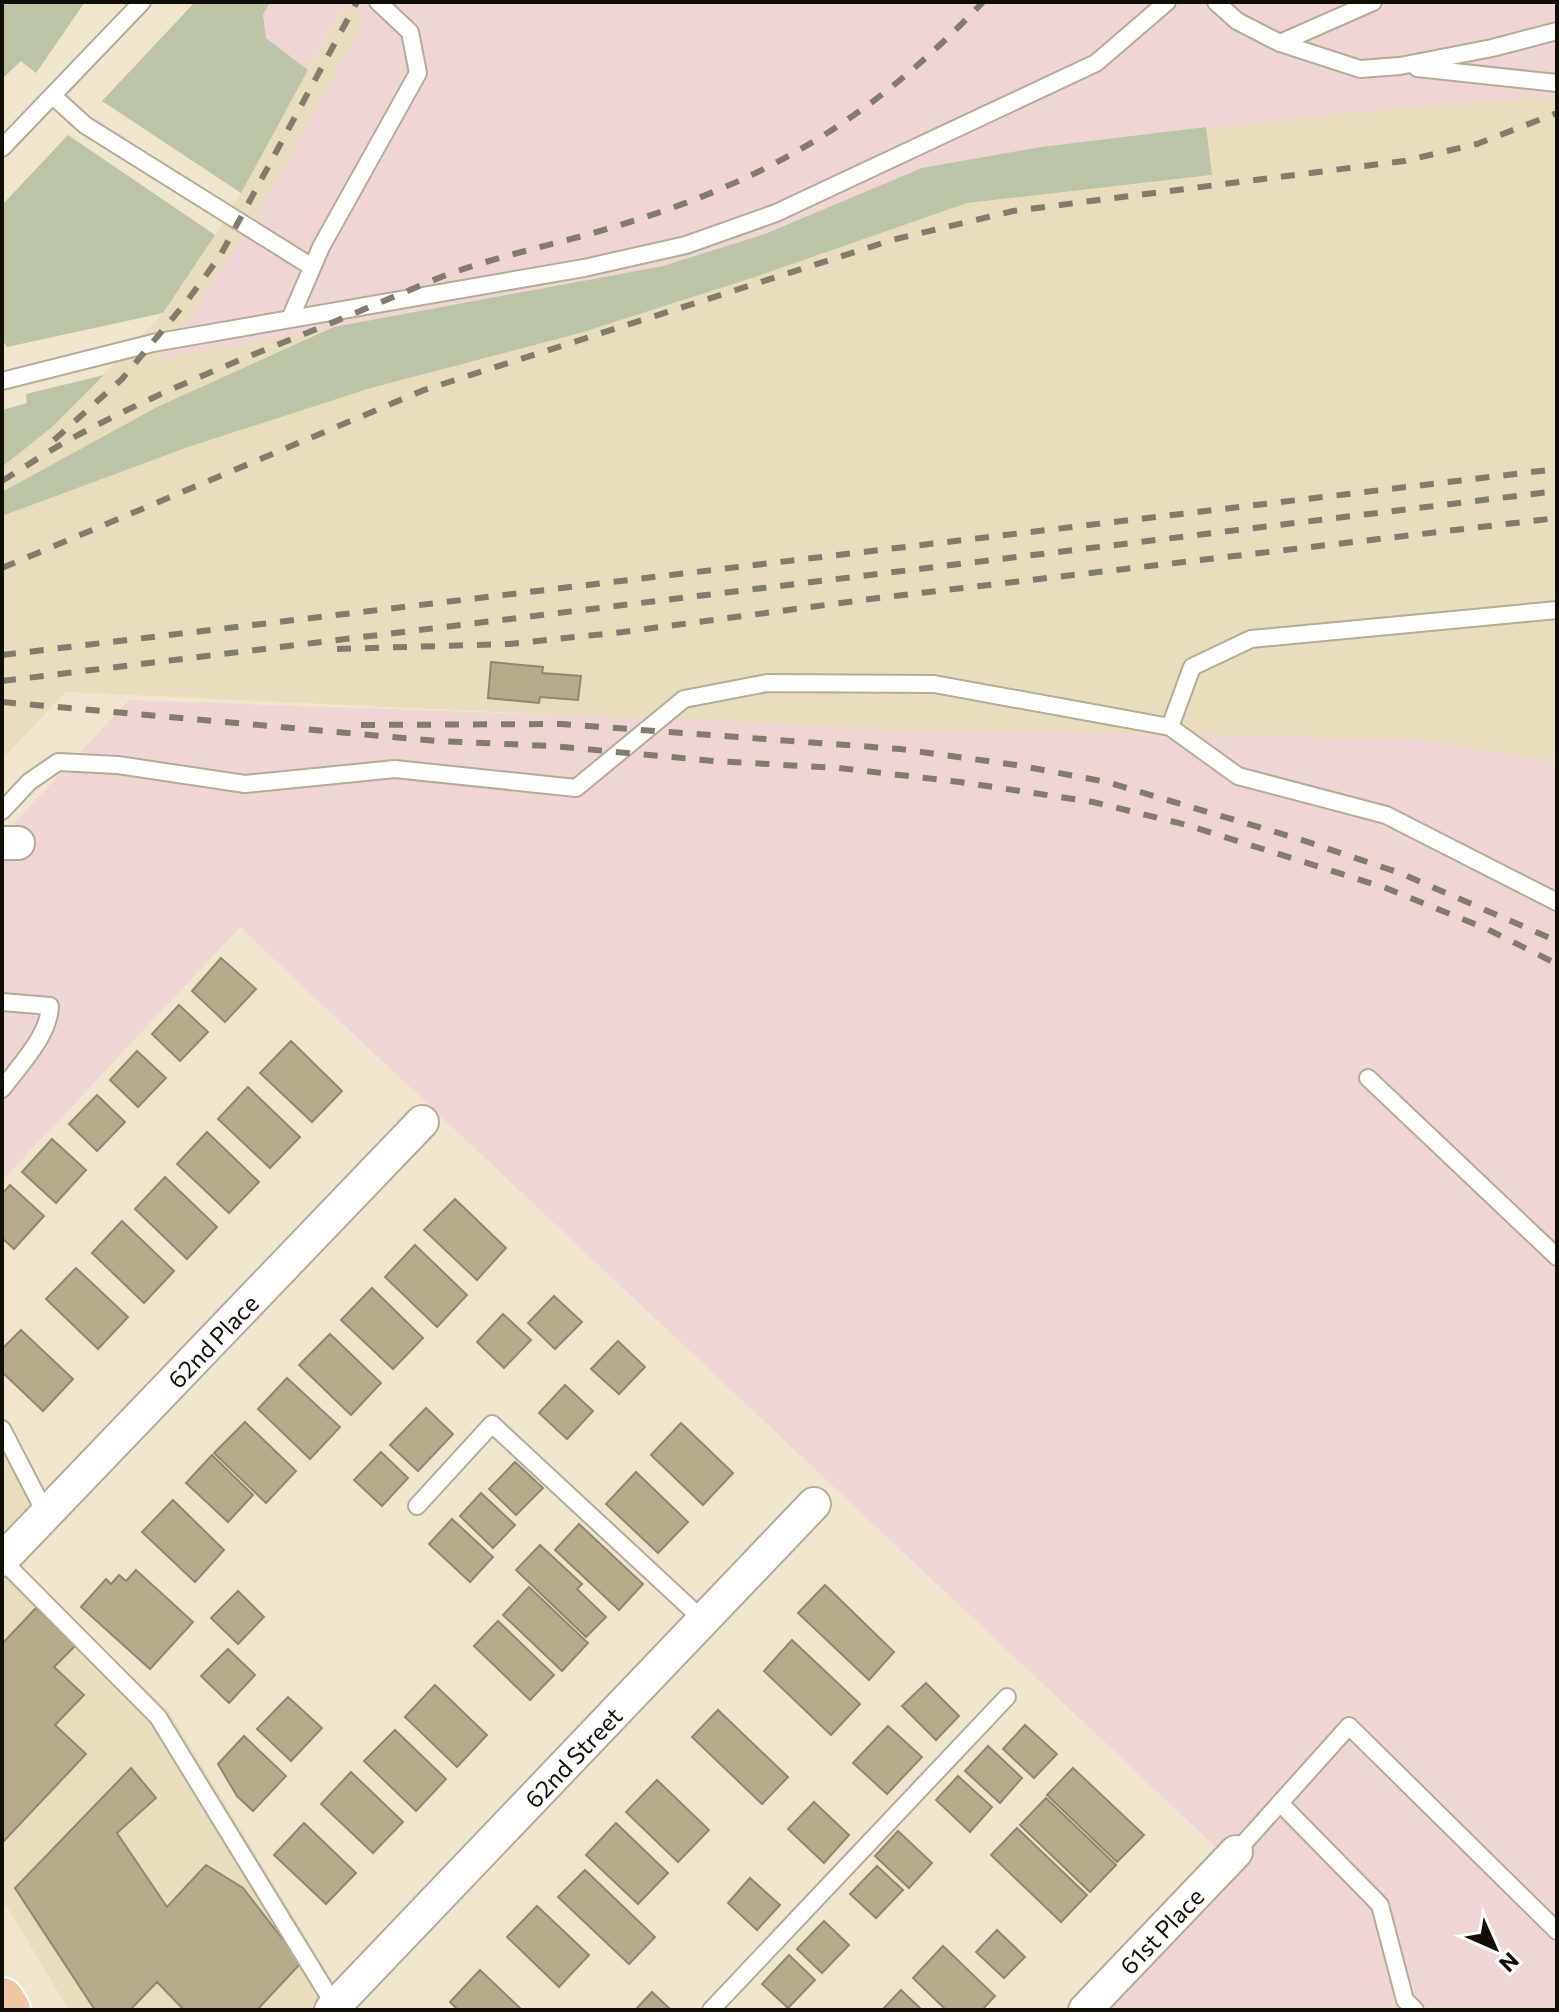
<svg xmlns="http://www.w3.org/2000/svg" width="1559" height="2012" viewBox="0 0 1559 2012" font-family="Commissioner,sans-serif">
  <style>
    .built { fill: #e8ddbc }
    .industrial { fill: #f0d5d5 }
    .green { fill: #bbc4a7 }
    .building { fill: #b6ac8c; stroke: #8f8770; stroke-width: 2 }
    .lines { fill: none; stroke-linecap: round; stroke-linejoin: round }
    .lane-casing { stroke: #b4ac93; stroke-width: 20 }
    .street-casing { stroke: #b4ac93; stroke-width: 36 }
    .primary-casing { stroke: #fff; stroke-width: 48 }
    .lane { stroke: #fff; stroke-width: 16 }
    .street { stroke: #fff; stroke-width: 32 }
    .primary { stroke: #f1c7a3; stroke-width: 44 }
    .rail { stroke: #827c6c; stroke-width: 6; stroke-dasharray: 14 14; stroke-linecap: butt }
    .labels { text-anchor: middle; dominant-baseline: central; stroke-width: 7; stroke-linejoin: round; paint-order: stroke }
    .street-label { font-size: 24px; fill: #110e06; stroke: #fff }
  </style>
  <rect width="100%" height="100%" fill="#efe6cd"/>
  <path class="built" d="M345,4l21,13 -97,178 -106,163 171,-31 -175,79 -157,86v-25l50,-40 105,-107 66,-96z
    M1542,97l15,2v664l-129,-23 -298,-7 -222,-2 -842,-39 -58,61 -6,2v-239l186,-69 183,-59 209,-55 175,-56 212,-74 244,-27 -5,-49 178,-18z
    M2,1413l43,87 -43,46z
    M2,1553l167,158 181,299h-281l-67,-112z"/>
  <path class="industrial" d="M270,2h1287v97l-15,-2 -158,12 -343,38 -378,119 -501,93 107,-164 97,-178 -22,-12 -36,65 -42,-32 -3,-23z
    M129,700l600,21 179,10 222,2 298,7 129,23v1247h-457l136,-144 -996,-939 -238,254v-345z"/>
  <path class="green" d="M2,2h83l-49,71 -15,-12 -19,18z
    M195,2h75l-7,13 3,23 42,32 -67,123 -139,-92z
    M1206,127l6,48 -245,28 -212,74 -175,56 -209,55 -183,59 -186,69v-24l157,-86 175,-79 329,-61 102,-32 157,-66 119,-21z
    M68,135l147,100 -52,78 -156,34 -5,-7v-135z
    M104,375l-52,52 -50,40v-57l25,-7 -1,-9z"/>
  <path class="building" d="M491,662l52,5 -1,6 39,3 -3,24 -38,-3 -1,6 -51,-5z
    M221,958l35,31 -31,33 -33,-31z
    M179,1005l29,27 -28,29 -28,-27z
    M291,1041l51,50 -30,31 -52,-49z
    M137,1051l29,27 -28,29 -28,-27z
    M248,1087l52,50 -30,31 -52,-49z
    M97,1095l28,27 -28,29 -28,-27z
    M207,1132l52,50 -30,31 -52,-49z
    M52,1139l34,31 -30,33 -34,-31z
    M165,1177l52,50 -30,32 -52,-50z
    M10,1185l34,31 -30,33 -12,-11v-44z
    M455,1199l51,49 -29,32 -53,-50z
    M122,1221l52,50 -30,32 -52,-50z
    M415,1245l52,50 -30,32 -52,-50z
    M76,1268l52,49 -30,32 -52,-50z
    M372,1288l51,50 -30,31 -52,-49z
    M554,1296l28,26 -27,27 -27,-26z
    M503,1314l28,26 -27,28 -27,-26z
    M21,1330l52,49 -30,32 -41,-39v-23z
    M330,1334l51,49 -30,32 -52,-50z
    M618,1341l27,26 -26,27 -28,-25z
    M287,1378l53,49 -30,32 -52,-50z
    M565,1385l28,26 -26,28 -28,-26z
    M426,1408l27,26 -35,37 -28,-26z
    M245,1422l51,49 -30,32 -52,-50z
    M681,1423l52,50 -30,32 -52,-50z
    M381,1452l27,26 -26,28 -28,-26z
    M212,1455l41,40 -25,27 -42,-39z
    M515,1462l28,26 -27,27 -27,-26z
    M636,1472l52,50 -30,31 -52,-49z
    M481,1493l34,32 -22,23 -33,-32z
    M173,1500l51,50 -29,32 -53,-50z
    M452,1519l41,38 -23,25 -41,-38z
    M579,1524l64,60 -24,26 -64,-60z
    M540,1545l42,39 -5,5 29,28 -20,20 -70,-67z
    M136,1570l57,52 -43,47 -69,-62 25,-28 5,5 8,-9 7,6z
    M825,1585l69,67 -25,28 -71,-67z
    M529,1587l59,56 -26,28 -59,-56z
    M238,1591l26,26 -26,27 -27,-26z
    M36,1608l40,37 -22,22 30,28 -29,30 31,29 -84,89v-199z
    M498,1621l56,54 -24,25 -56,-54z
    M792,1640l68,64 -29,31 -67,-64z
    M228,1649l27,26 -26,28 -28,-27z
    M926,1683l33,33 -23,24 -34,-34z
    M435,1685l52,50 -30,32 -52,-50z
    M288,1697l34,31 -31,33 -34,-32z
    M718,1710l70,67 -26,27 -70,-67z
    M1025,1725l32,29 -23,24 -31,-29z
    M888,1726l34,31 -35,37 -34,-31z
    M395,1730l51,49 -30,32 -52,-50z
    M244,1736l42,40 -33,35 -16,-15 -19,-32z
    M988,1746l34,32 -22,25 -35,-32z
    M131,1768l25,30 -39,35 50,74 39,-42 37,23 58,75 -44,47h-73l-27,-28 -27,28h-35l-80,-122z
    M1073,1768l71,67 -27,27 -70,-67z
    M351,1772l52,50 -30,31 -52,-49z
    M958,1776l34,31 -22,25 -34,-32z
    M657,1780l52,50 -31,32 -52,-50z
    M1046,1798l70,67 -26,27 -70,-67z
    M814,1802l35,33 -25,28 -36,-34z
    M304,1823l52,50 -30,31 -52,-49z
    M616,1823l52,50 -30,31 -52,-49z
    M1017,1828l70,67 -26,27 -70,-67z
    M898,1831l34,32 -23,25 -34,-32z
    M877,1866l26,24 -27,28 -26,-24z
    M585,1870l70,67 -26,27 -71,-67z
    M750,1878l30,27 -23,25 -29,-27z
    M537,1906l52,49 -30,32 -52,-50z
    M824,1921l25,24 -27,28 -25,-24z
    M997,1930l28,27 -21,21 -28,-26z
    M943,1946l52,50 -13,14h-36l-33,-32z
    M789,1955l26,25 -27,28 -26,-24z
    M480,1970l42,40h-64l-8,-8z
    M901,1990l21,20h-40z
    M652,1992l19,18h-36z"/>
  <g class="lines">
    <defs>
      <path id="lane" d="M1216,2l21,19 43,22 80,26 40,-3 92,-18 65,-17
        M1280,43l93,-41
        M1417,68l140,15
        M53,96l32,29 227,142
        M2,148l140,-146
        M290,319l31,-72 97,-174 -8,-41 -32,-30
        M2,381l151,-38 431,-75 102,-23 90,-32 320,-150 71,-61
        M1557,610l-306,29 -59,28 -22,60 68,49 148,39 171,87
        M2,811l27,-29 29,-20 60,3 127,19 150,-15 181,19 108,-89 83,-16 167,1 236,43
        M2,1002l48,4c-1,30 -31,60 -48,83
        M1368,1078l189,179
        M2,1429l44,85
        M417,1506l75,-82 211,196
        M2,1560l156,157 177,289
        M1280,1803l100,102 25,95 10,10
        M1236,1852l113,-126 208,205
        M711,2010l296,-313"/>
      <g id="street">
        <path d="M2,843h16"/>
        <path id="s1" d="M2,1560l420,-438"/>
        <path id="s2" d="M331,2010l483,-506"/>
        <path id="s3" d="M1085,2010l151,-158"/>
      </g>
      <path id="primary" d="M2,2000l6,10"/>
    </defs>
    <use href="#lane" class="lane-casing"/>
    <use href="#street" class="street-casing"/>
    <use href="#primary" class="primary-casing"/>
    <use href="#lane" class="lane"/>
    <use href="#street" class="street"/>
    <use href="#primary" class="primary"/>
    <path class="rail" d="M54,440l68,-61 65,-78 33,-45 137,-254
      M2,481c26,-16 51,-33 78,-47 78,-42 162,-75 244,-108 39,-16 78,-33 117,-49 55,-21 113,-32 169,-49 154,-45 262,-109 373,-226
      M2,568l422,-178 468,-150 121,-29 391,-50 73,-17 80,-31
      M337,649l172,-5 114,-12 255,-34 679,-80
      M2,655l1555,-186
      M2,681l1555,-190
      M2,702l436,39 114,5 162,15 125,7 121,14 133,20 94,23 199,63 101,41 70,35
      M361,725l200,-1 339,25 116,16 91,17 195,58 98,33 157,68"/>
  </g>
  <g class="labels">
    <g class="street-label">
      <text stroke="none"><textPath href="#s1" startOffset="304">62nd Place</textPath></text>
      <text stroke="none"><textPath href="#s2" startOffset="350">62nd Street</textPath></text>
      <text stroke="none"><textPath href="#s3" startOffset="110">61st Place</textPath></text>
    </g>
  </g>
  <rect width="1559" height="2012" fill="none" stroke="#110e06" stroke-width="8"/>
  <g transform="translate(1495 1948) rotate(135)" stroke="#ffffff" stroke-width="6" paint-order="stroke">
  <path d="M0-6L14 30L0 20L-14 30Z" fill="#110e06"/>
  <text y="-12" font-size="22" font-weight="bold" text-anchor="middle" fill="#110e06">N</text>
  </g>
</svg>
